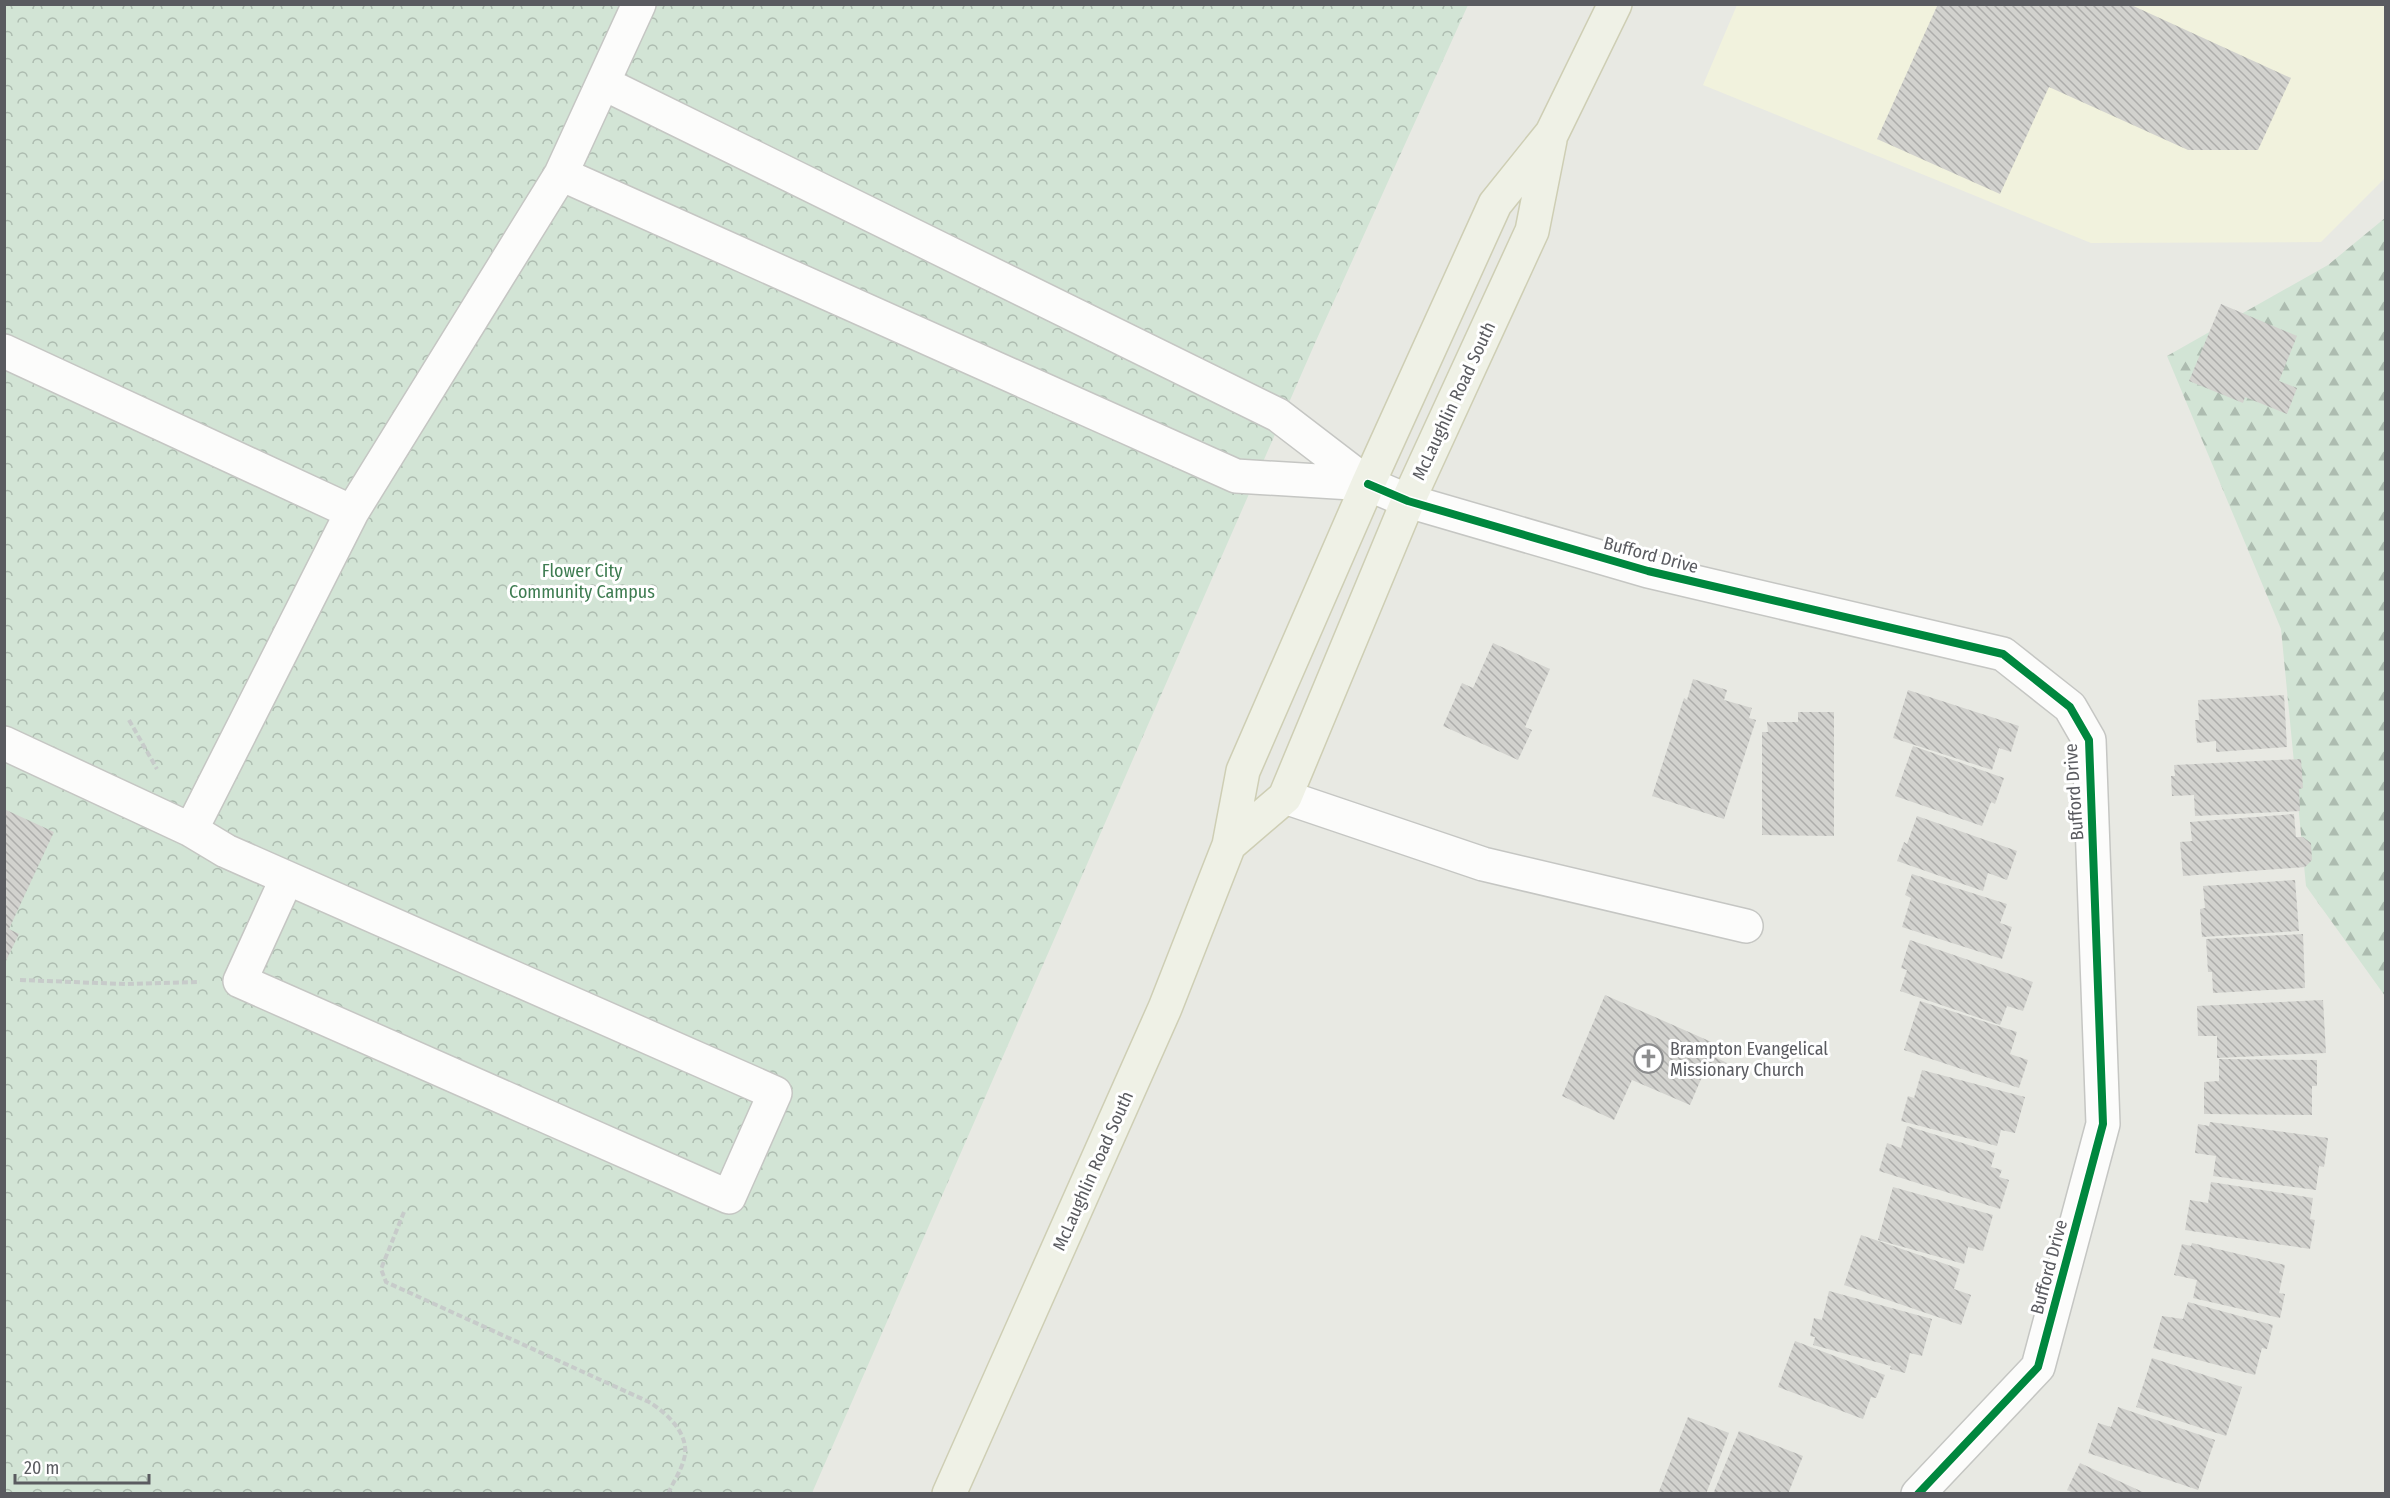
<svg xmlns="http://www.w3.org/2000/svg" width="2390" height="1498" viewBox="0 0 2390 1498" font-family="'Fira Sans Condensed',sans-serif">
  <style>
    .commercial { fill: #f1f2dd }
    .forest { fill: url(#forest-firs) }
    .park { fill: url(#park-crowns) }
    .building { fill: url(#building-back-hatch) }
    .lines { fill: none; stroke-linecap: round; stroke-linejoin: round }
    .minor-casing { stroke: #c5c6c3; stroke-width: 36 }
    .major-casing { stroke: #ceceb4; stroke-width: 36 }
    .path { stroke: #c7cbca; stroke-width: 4; stroke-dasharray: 6 3; stroke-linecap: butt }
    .minor { stroke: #fcfcfb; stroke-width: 33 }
    .major { stroke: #eff1e6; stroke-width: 33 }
    .cycleway-casing { stroke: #fff; stroke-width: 11 }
    .cycleway { stroke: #00873e; stroke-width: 8 }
    .labels { text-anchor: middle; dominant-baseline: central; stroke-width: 6; stroke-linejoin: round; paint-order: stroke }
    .street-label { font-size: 18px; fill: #5a5b60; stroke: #fff }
    .park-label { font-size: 18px; fill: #3e7c51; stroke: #fff }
    .poi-label { font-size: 18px; fill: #5a5b60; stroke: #fff; text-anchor: start }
  </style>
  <defs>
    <pattern id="forest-firs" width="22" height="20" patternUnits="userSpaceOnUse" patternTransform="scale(1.5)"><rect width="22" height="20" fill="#d2e4d5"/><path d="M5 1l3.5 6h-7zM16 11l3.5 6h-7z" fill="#adbcb0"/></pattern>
    <pattern id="park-crowns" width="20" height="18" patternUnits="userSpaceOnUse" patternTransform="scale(1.5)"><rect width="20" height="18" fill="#d2e4d5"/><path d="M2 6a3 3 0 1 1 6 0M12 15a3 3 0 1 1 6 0" fill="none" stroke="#adbcb0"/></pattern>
    <pattern id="building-back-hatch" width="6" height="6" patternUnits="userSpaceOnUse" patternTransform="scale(1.5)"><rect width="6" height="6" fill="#d2d2ce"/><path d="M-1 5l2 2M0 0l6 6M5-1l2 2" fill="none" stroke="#adadab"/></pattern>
  </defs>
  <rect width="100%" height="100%" fill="#e8e9e3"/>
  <path class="commercial" d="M1737,5h648v173l-64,64 -230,1 -388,-158z"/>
  <path class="forest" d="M2385,218v778l-79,-110 -25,-257 -114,-273 161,-91z"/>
  <path class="park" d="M5,5h1463l-153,338 -503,1150 -807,1z"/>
  <path class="building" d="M1938,4h191l162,74 -33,72h-70l-139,-63 -49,107 -123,-55z
    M2221,304l76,32 -18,45 18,7 -10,26 -42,-17 -2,6 -54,-22z
    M1493,643l57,26 -25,58 7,3 -14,30 -75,-34 19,-43 11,5z
    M1693,679l34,11 -3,10 28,8 -3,10 7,2 -32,99 -72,-23 32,-98 3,2z
    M1908,690l111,36 -8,26 -12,-4 -7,22 -99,-32z
    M2284,695l3,52 -71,5v-11l-19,2 -2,-23h4l-1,-20z
    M1798,712h36v124l-72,-1v-103h6l-1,-10h31z
    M1913,746l91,32 -9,26 -4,-2 -9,24 -87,-30z
    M2301,759l2,29 -4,1 1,22 -105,5 -1,-21 -22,1 -1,-20h4l-1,-11z
    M4,809l50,23 -45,97 10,5 -15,31z
    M2294,814l2,23h7l8,6 1,17 -7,7 -122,9 -3,-34 12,-1 -2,-19z
    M1917,816l100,35 -10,29 -19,-7 -5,18 -86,-30 7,-19 3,2z
    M1912,874l95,30 -7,19 12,4 -10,32 -100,-32 9,-29 -6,-3z
    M2295,880l4,51 -97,6 -2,-28 5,-1 -2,-22z
    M2303,934l2,54 -92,5 -1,-21h-4l-2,-33z
    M1910,940l123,42 -10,29 -16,-5 -7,19 -100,-34 7,-21 -6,-2z
    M1605,995l111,49 -5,11 16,8 -7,16 -16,-7 -14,33 -58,-25 -18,40 -52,-24z
    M2323,1000l3,53 -109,5v-22h-19l-1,-30z
    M1920,1001l97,31 -7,22 18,6 -9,28 -115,-38z
    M2219,1059l98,1v26h-5v29l-108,-1v-32l15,-1z
    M1922,1070l103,27 -10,36 -14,-3 -4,16 -96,-25 7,-25 6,2z
    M2210,1122l118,16 -4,29 -5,-1 -3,24 -103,-14 3,-20 -21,-3 3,-29 11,2z
    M1907,1126l88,27 -4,14 11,3 -3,7 10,3 -9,29 -121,-38 8,-28 14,5z
    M2211,1182l102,16 -3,21 5,1 -5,29 -125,-19 5,-30 18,3z
    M1893,1187l100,28 -10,36 -15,-4 -4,17 -86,-24z
    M1861,1235l99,34 -6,20 17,6 -10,30 -117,-40z
    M2192,1243l93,22 -6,28 6,1 -5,24 -87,-20 4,-18 -23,-5 8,-31 9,2z
    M1829,1291l103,28 -10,37 -12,-3 -5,20 -15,-4 1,-3 -78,-21 2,-8 -5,-1 4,-18 8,2z
    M2188,1302l85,23 -6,24 -5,-1 -7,27 -102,-27 9,-32 21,3z
    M1795,1341l90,34 -9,23 -5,-1 -8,22 -85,-32z
    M2152,1358l90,29 -16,49 -90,-29z
    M2118,1407l97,33 -17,50 -110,-37 10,-30 13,4z
    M1688,1417l41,16 -23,61h-48z
    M1739,1431l64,25 -15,38h-75z
    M2080,1463l67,31h-72l-8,-4z"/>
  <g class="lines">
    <defs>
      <path id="minor" d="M603,83l675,332 90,69 40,17 240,70 355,83 67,53 19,33 14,384 -65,243 -120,127
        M561,174l675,302 132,8
        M4,351l348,161 209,-338 78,-170
        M4,743l187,87 161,-318
        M1285,797l198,67 263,62
        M191,830l35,21 549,242 -46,104 -489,-216 47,-103"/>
      <path id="major" d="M1229,845l56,-48 123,-296 124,-270 18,-91
        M949,1494l216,-486 64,-163 14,-74 125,-287 127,-280 57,-71 63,-129"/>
    </defs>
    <use href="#minor" class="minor-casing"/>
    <use href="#major" class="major-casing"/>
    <path class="path" d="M129,720l28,49
      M20,980l105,4 75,-2
      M404,1212l-23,57 5,13 263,120c18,11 42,33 35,57 -3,12 -11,23 -16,35"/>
    <use href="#minor" class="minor"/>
    <use href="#major" class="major"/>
    <defs>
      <path id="cycleway" d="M1368,484l40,17 240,70 355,83 67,53 19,33 14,384 -65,243 -120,127"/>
    </defs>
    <use href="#cycleway" class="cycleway-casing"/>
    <use href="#cycleway" class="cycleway"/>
  </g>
  <defs>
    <symbol id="church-ring" viewBox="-11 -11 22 22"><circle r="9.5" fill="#fff" stroke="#8c8d8e" stroke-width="1.5"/><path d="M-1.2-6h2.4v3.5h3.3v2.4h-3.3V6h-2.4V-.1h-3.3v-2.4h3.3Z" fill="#8c8d8e"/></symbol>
  </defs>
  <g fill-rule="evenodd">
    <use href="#church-ring" x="1632" y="1042" width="33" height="33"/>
  </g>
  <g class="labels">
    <g class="street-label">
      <text transform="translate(1454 401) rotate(-65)">McLaughlin Road South</text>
      <text transform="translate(1651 555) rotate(15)">Bufford Drive</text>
      <text transform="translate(2074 792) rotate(-94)">Bufford Drive</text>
      <text transform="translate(1093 1171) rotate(-66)">McLaughlin Road South</text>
      <text transform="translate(2049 1267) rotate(-75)">Bufford Drive</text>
    </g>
    <g class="park-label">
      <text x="582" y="571">Flower City<tspan x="582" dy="21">Community Campus</tspan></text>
    </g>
    <g class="poi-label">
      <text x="1670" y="1049">Brampton Evangelical<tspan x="1670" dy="21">Missionary Church</tspan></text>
    </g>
  </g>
  <rect width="2390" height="1498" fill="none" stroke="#5a5b60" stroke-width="12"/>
  <path d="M15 1474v9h134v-9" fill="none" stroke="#5a5b60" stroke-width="3"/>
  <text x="24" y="1474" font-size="18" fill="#5a5b60" stroke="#ffffff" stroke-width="4.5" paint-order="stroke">20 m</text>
</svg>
